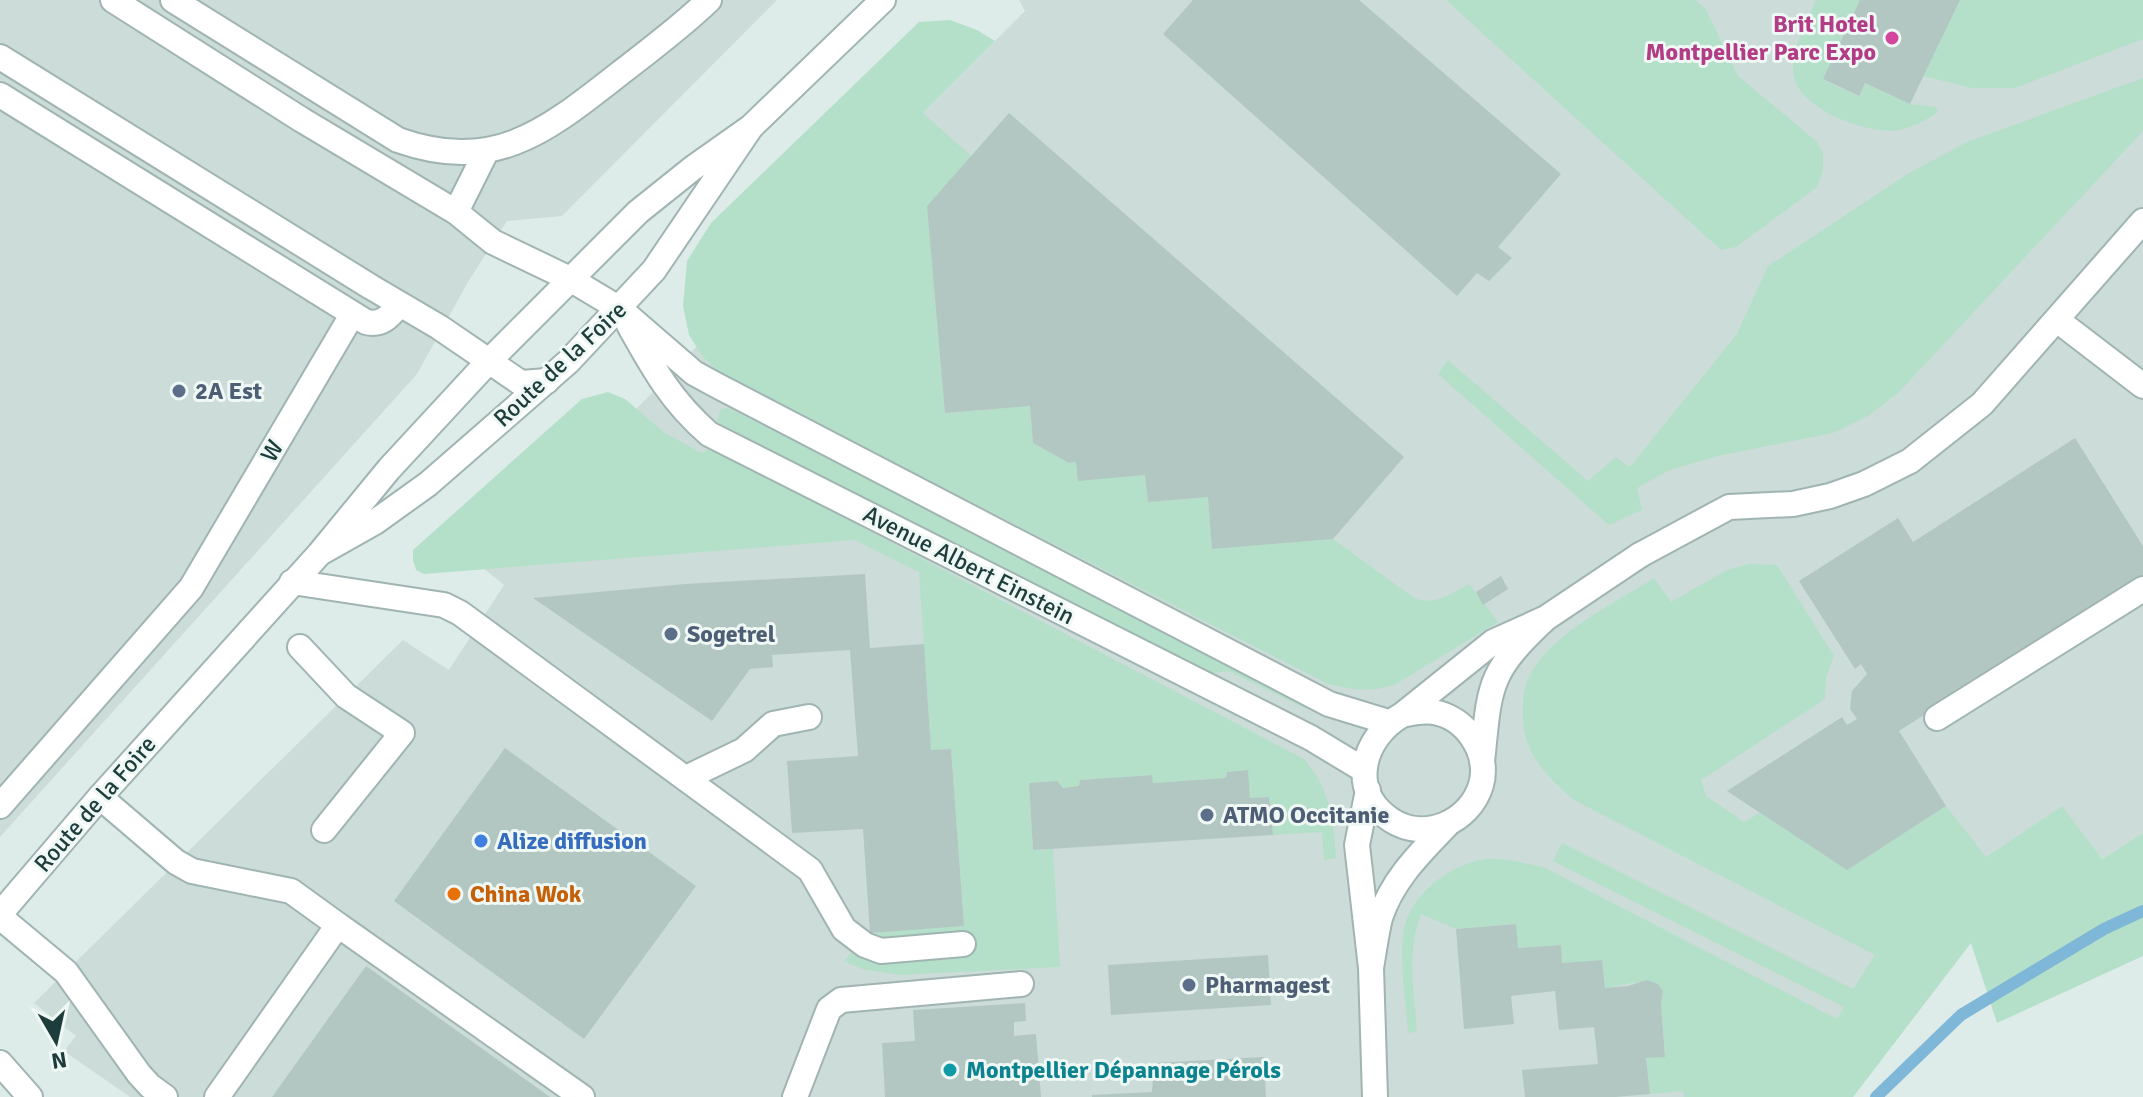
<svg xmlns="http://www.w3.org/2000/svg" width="2143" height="1097" viewBox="0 0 2143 1097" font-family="Signika,sans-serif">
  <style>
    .built { fill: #ccdcd8 }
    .green { fill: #b4e0c9 }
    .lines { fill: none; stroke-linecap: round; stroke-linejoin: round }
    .stream { stroke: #7fb7d8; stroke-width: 12 }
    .building { fill: #b3c7c2 }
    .service-casing { stroke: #a0b4b2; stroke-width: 28 }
    .minor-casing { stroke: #a0b4b2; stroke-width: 28 }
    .tertiary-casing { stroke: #a0b4b2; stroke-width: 28 }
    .service { stroke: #fff; stroke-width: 24 }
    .minor { stroke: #fff; stroke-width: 24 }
    .tertiary { stroke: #fff; stroke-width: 24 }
    .hotel-dot { fill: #d1479c; stroke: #eff8f5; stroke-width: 3 }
    .service-dot { fill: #5c6f8a; stroke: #eff8f5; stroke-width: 3 }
    .shop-dot { fill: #3f7fe0; stroke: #eff8f5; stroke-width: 3 }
    .food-dot { fill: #e8710a; stroke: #eff8f5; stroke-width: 3 }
    .culture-dot { fill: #0f9aa8; stroke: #eff8f5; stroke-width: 3 }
    .labels { text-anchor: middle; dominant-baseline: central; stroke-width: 6; stroke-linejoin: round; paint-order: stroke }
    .hotel-label { font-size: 24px; font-weight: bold; fill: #b23c85; stroke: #eff8f5; text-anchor: end }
    .street-label { font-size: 24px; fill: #1d3d3c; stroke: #eff8f5 }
    .service-label { font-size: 24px; font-weight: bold; fill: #4e5e75; stroke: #eff8f5; text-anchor: start }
    .shop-label { font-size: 24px; font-weight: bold; fill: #366cbe; stroke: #eff8f5; text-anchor: start }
    .food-label { font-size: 24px; font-weight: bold; fill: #c56008; stroke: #eff8f5; text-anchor: start }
    .culture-label { font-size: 24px; font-weight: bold; fill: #0d838f; stroke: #eff8f5; text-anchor: start }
  </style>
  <rect width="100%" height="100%" fill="#deece9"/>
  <path class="built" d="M0,0h777l-215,216 -55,5 -39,61 -51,92 -417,463z
    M1019,0h1124v833l-172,109 -118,155h-1723l-66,-46 12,-15 -42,-33 369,-363 46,30 55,-85 -21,-17 407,-422 135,-135z"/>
  <path class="green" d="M1446,0h249l10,8 33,68 78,65 7,11v20l-7,16 -80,59 -15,3z
    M1816,0h44l-37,80 35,16 7,-13 45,21 26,3 2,5c-12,8 -24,15 -39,18 -31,5 -98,-20 -105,-53 -5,-26 12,-53 22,-77z
    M1960,0h183v39l-128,49h-43l-49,-12z
    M950,20l27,10 18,11 -72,72 48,43 -43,50 17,207 85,-7 3,37 36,20 7,-1 69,13 3,27 60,-5 4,52 121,-10 81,59c22,8 36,-4 55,-14l29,38 -102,62c-24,9 -43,6 -68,0l-607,-310 -18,-17 -14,-22 -6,-29 4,-45 24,-38 208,-201z
    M2143,78v53l-245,262 -30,23 -35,17 -115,23 -48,14 -33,18 5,22 -33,15 -171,-151 10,-14 140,121 28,-24 14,10 107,-133 31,-68 143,-94 56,-30z
    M608,392l17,7 40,34 37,20 9,-5 593,311c27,32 29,59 32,99l-12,2 -2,-28 -49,3 -4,-38 -19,1 -3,-28 -20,2 -1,6 -73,5 -1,-8 -72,5 -1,6 -16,2 -6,-7 -28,2 4,67 20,-1 7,118 -160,8 -38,-6 -18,-8 26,-28 94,-8 -13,-176 -20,1 -12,-178 -64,-32 -431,34 -8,-4 -3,-10v-10l169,-151z
    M729,408l580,295 1,3 -4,3 -77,-38 -24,3 -482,-248 -6,-5 4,-12z
    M1749,564l28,1 57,91 -8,21 -1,22 -124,81 5,16 38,26 16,-9 87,56 99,-63 40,51 76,-51 40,53 41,-26v123l-146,67 -26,-80 -118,154h-169l-1,-6 -33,3 -4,-36 19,-2 -4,-52 2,-13c-12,-17 -38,-5 -58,-3l-3,-28 -40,3 -2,-18 -42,3 -3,-24 -59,5 -35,-15c-15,37 -7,78 -4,117l-9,2c-2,-30 -11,-86 -2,-112 12,-33 48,-58 81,-62 18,-2 38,5 56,8l294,152 7,-12 -291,-146 9,-18 291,146 22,-34 -301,-155c-26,-22 -49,-45 -51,-81 0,-11 -1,-26 4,-37 18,-46 87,-78 127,-104l17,24 56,-32z"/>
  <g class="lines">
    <path class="stream" d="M1876,1097l85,-82 143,-86 39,-18"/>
  </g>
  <path class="building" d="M1193,0h166l202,174 -63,73 14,11 -23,23 -12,-8 -20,23 -294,-262z
    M1860,0h100l-50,104 -45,-21 -6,13 -36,-17z
    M1009,113l395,344 -71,82 -121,10 -4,-52 -60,5 -3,-27 -67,6 -2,-19 -7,1 -36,-20 -3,-37 -85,7 -18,-207z
    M2075,438l68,108v29l-244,156 47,75 -99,64 -120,-79 115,-74 5,8 10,-6 -7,-10 2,-18 15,-17 -6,-10 -6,5 -56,-88 99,-63 15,24z
    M865,574l5,74 54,-4 7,106 20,-1 13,177 -94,7 -7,-104 -71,4 -5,-72 71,-5 -8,-106 -78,5 1,12 -23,2 -38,52 -179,-123 152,-14z
    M1501,576l7,13 -25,16 -7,-13z
    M505,748l191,138 -112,153 -190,-138z
    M1248,770l2,28 19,-1 4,38 -240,15 -4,-67 28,-2 6,7 16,-2 1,-6 72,-5 1,8 73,-5 1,-6z
    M1516,924l2,24 43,-3 1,18 40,-3 3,28 23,-2 19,-6 11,4 5,7 -2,13 4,53 -19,1 4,36 -35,3h-90l-3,-27 76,-6 -4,-37 -35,3 -4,-39 -44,5 3,28 -50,5 -8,-100z
    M1268,955l3,50 -160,10 -3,-50z
    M366,966l184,131h-278z
    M1025,1003l1,18 -12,1v14l22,-2 5,63h-156l-3,-54 33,-2 -2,-31z
    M1264,1057l2,40h-174v-2l60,-3 2,-29z"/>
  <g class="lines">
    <defs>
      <path id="service" d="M113,0l189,120 154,92 37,30 77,37
        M173,0l225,140c97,34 148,-9 221,-66 31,-24 62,-47 90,-74
        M0,57l371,230 68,40 82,56 26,-2
        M0,95l366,227c16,4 24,-6 34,-18
        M456,212l31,-62
        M2057,320l86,66
        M1640,555l89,-48 64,-3 37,-8 34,-12 46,-23 72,-57 161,-183
        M292,582l152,23 16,8 350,257 34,59 21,16 16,6 82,-7
        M300,647l46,49 56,37 -78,97
        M1937,718l206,-129
        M686,778l58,-28 29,-26 36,-7
        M100,797l76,65 16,9 99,20 47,34
        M0,806l191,-218 161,-273
        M0,917l66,55 73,102 11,12 15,11
        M0,1063l30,34
        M217,1097l121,-172 244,172
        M795,1097l34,-88 12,-9 180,-16"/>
      <path id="minor" d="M570,279l50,30 74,64 22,12 613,319 59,18
        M629,325c24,43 42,76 80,109l602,304 53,32
        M1546,618l94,-63
        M1402,715c10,-2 21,-5 31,-3 33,5 57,41 48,73 -11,37 -56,57 -90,35 -44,-29 -28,-83 11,-105l91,-73 53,-24c-59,55 -56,67 -64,144
        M1368,790l-11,55 14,123c3,-17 5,-34 9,-50 12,-38 41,-66 67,-93
        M1371,968l4,129"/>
      <path id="tertiary" d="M751,127l-97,143 -86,92 -140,122 -53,38 -55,31 69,-84 99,-107 150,-150 55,-44 58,-41 132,-127
        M0,914l100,-117 220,-244"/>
    </defs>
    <use href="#service" class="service-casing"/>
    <use href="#minor" class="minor-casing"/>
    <use href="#tertiary" class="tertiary-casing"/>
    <use href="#service" class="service"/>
    <use href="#minor" class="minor"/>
    <use href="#tertiary" class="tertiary"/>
  </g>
  <circle class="hotel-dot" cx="1892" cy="38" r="8"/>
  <g class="service-dot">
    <circle cx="179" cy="391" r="8"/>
    <circle cx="671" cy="634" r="8"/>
    <circle cx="1207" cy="815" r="8"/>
    <circle cx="1189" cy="985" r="8"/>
  </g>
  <circle class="shop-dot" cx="481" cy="841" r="8"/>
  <circle class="food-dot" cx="454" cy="894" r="8"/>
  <circle class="culture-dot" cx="950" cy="1070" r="8"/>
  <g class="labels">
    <g class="hotel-label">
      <text x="1876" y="24">Brit Hotel<tspan x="1876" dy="28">Montpellier Parc Expo</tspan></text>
    </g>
    <g class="street-label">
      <text transform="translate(560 364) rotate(-43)">Route de la Foire</text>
      <text transform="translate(272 451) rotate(-60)">W</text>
      <text transform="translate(969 565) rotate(27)">Avenue Albert Einstein</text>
      <text transform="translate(95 804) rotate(-49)">Route de la Foire</text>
    </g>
    <g class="service-label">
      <text x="195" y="391">2A Est</text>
      <text x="687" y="634">Sogetrel</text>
      <text x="1223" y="815">ATMO Occitanie</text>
      <text x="1205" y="985">Pharmagest</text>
    </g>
    <g class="shop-label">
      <text x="497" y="841">Alize diffusion</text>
    </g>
    <g class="food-label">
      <text x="470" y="894">China Wok</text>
    </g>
    <g class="culture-label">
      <text x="966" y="1070">Montpellier Dépannage Pérols</text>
    </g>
  </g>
  <g transform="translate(56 1041) rotate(171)" stroke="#eff8f5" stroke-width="6" paint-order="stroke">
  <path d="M0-6L14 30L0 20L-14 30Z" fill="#1d3d3c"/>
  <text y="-12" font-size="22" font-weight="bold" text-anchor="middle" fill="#1d3d3c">N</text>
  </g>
</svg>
